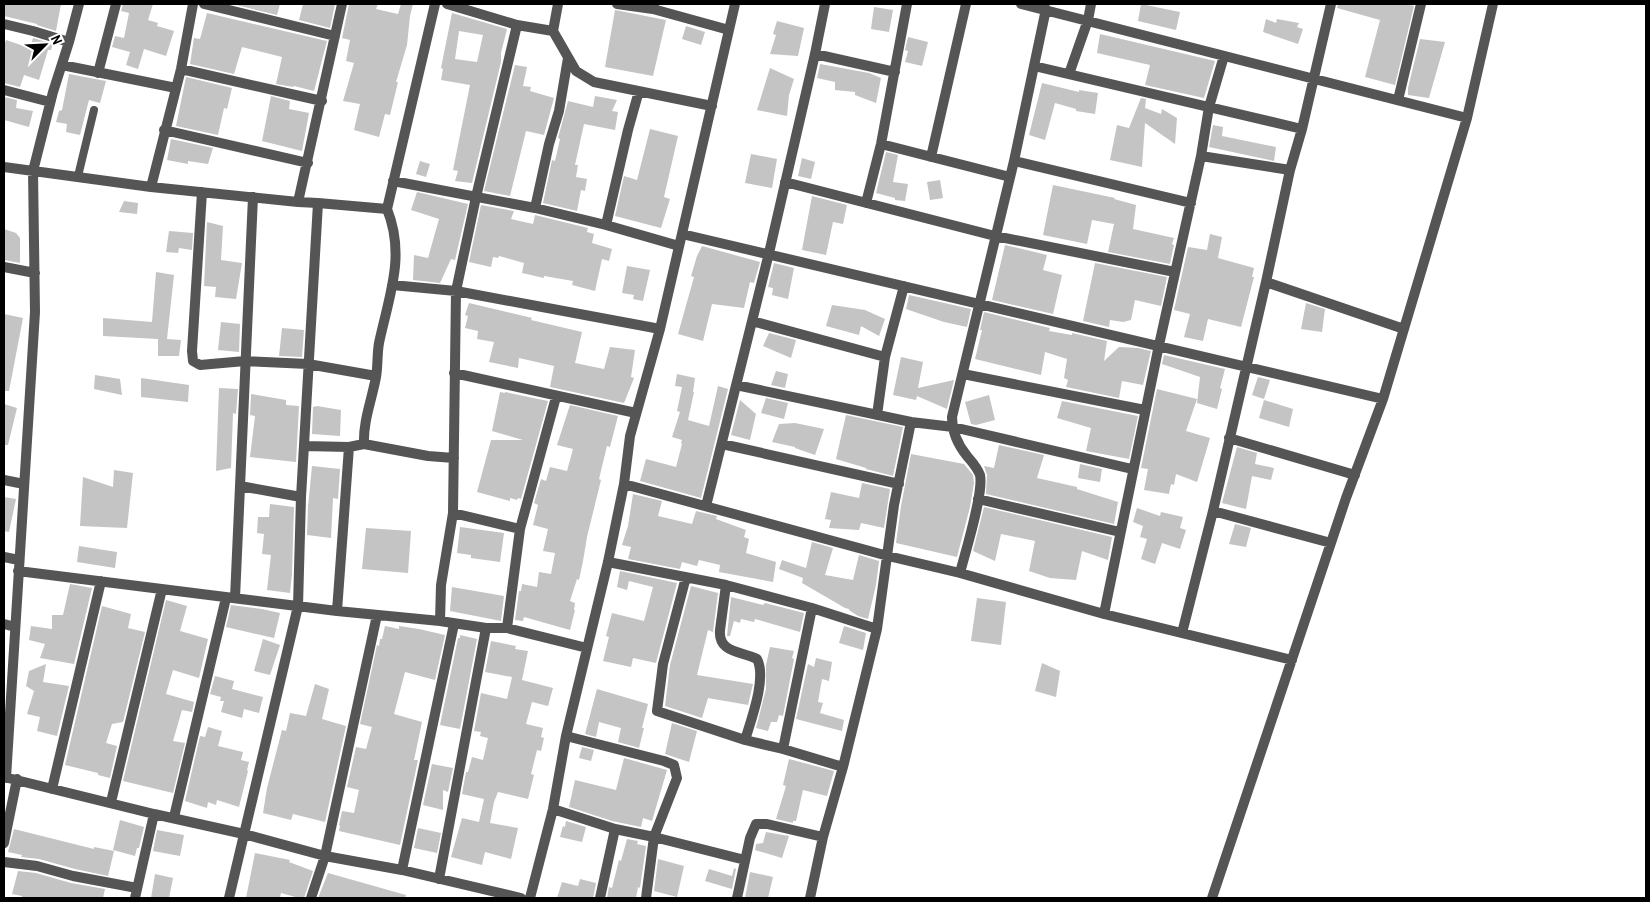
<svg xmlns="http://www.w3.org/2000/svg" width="1650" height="902" viewBox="0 0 1650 902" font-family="'Archivo Narrow',sans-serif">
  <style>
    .building { fill: #c4c4c4; fill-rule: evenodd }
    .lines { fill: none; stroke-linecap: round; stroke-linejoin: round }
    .lane { stroke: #555; stroke-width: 8 }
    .street { stroke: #555; stroke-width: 10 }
  </style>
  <rect width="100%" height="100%" fill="#fff"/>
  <path class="building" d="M4,4h57l-5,27 -19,-6v-1l-33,-8z
    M123,4h30l-5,16 10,3 -1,3 17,5 -8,25 -22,-7 -6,20 -12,-4 4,-13 -18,-5 3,-11 9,2 5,-25 -8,-2z
    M232,4h48l-3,11z
    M303,4h32l-5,24 -31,-8z
    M349,4h29l-2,5 22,5 3,-10h12l-3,12 -3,29 -11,37h2l-8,33 -5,-1 -6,23 -25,-7 6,-26 -17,-3 11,-38 -8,-2 4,-21 -8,-2z
    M1141,4l39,8 -4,18 -38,-9z
    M1338,4h68l8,2 -19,79 -30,-8 15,-57 -43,-12z
    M874,7l19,3 -4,22 -18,-3z
    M615,10l51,10 -13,56 -48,-9z
    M207,13l120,28 -13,50 -20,-5 -1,1 -17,-3 6,-27 -40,-10 -8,27 -44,-10 4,-26 6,1z
    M452,13l55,16 -6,24v9l-29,121 -17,-2 3,-10 -5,-1 17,-85 -29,-5 2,-11 -2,-1zM459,31l24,4 -6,27 -22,-3z
    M1266,19l10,4 1,-4 22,4 -2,4 6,2 -5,15 -35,-12z
    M777,21l27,7 -6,28 -28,-2 6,-19 -3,-1z
    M686,26l19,6 -4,13 -19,-6z
    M1100,34l115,27 -11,37 -59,-13 5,-20 -53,-12z
    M908,37l20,5 -6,24 -17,-4 3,-11 -3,-1z
    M33,38l20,6 -2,6h-3l-9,30 -15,-5 -4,12 -16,-4v-37l2,-6 24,8z
    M1420,39l25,3 -16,56 -21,-3v-7z
    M820,64l49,9 12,5 -5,25 -21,-8v-3l-20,-2v-8l-18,-4z
    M515,65l12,2 -4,19 8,1 -1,4 24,7 -10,37 -18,-4 -16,65 -26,-5z
    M770,68l24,11 -5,16 -2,21 -30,-6z
    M69,74l37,7 -6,22 -11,-3 -9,35 -14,-3 1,-8 -11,-2 3,-11 3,-1z
    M186,77l46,11 -5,21 -3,-1 -6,27 -42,-9z
    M1042,83l37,9v-2l19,3 -3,21 -19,-3v-2l-21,-6 -10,37 -16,-5z
    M271,96l19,5 -1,8 20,4 -7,38 -40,-10z
    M595,96l22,4 -5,11 6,1 -3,18 -31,-6 -9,41h3l-2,12 11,2 -2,12 -4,-1 -4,21 -34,-8 9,-43 3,1 5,-22 -2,-1 10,-37 25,6z
    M4,97l13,3 -1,8 17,3 -4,16 -25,-7z
    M1141,98l5,1 -1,9 16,6 1,-5 15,9 -2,26 -30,-21 -3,44 -32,-7 7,-35 12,3z
    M1213,125l10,2 -1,9 54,11 -2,14 -65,-14z
    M650,129l28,7 -14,61 6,2 -9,29 -46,-12 9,-40 13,4z
    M171,139l42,9 -5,16 -20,-3v3l-21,-4z
    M886,152l12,3 -5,27 15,2 -3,17 -10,-1v-2l-19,-5z
    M751,154l26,5 -5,29 -27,-5z
    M802,158l13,4 -4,17 -13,-3z
    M420,161l10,3 -4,13 -10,-3z
    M940,180l3,18 -13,2 -3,-18z
    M1053,185l62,13 -1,1 22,6 -3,24 41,9 -2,6 2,1 -4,19 -62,-12 6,-28 -22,-4 -5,24 -44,-9z
    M417,192l51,12 -13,56 -4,-1 -11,24 -27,-3 1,-25 14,3 11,-39 -28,-9z
    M812,196l35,9 -4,19 -10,-2 -7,33 -24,-5z
    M124,201l14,2 -1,11 -18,-2z
    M481,205l33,6 -3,8 22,5 2,-9 53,13 -1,4 7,2 -2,9 20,6 -3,12 -7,-2 -7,32 -23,-6 1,-4 -29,-5v2l-22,-5 2,-10 -25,-7 -1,2 -5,-1 -2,10 -22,-5z
    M207,222l16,4 -2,34 21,3 -6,36 -21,-2 1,-10 -12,-1z
    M4,229l12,4 4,5v25l-16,-3z
    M169,231l24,2 -1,17 -13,-2 -1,5 -12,-1z
    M1210,234l12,3 -4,21 36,10 -2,9h2l-13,50 -33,-8 -5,22 -19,-4 6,-23 -16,-4 14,-63 19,3z
    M1005,245l42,10 -4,15 19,5 -9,39 -61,-14z
    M702,246l58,16 -6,21 -4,-1 -6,26 -32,-4 -9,37 -25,-7 16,-57 -3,-1 6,-20z
    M774,263l20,5 -6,31 -16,-4 1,-7 -5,-1z
    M1095,263l72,14 -6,29 -26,-6 -4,20 -8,2 -13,-2 -1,7 -26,-6z
    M627,266l23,4 -7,31 -10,-2 1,-4 -12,-2z
    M156,272l18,3 -7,64 14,1 -2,16h-21v-17l-55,-3v-18l49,4z
    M909,295l62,14 -4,18 -23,-5 -38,-13z
    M469,303l63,15 -1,2 51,12 -7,31 29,6 6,-22 25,3 -4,27 3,1 -10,25 -74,-16 4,-21 -35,-8 -1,10 -29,-6 5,-20 -17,-3 1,-8 -13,-3 3,-12 -3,-1z
    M1306,303l19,6 -3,23 -21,-3z
    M832,305l33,5 20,9 -6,17 -18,-10 -2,9 -33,-9z
    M984,312l66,16 -1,3 23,4v-2l35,8 -3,20 15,-14 19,1 13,3 -8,34 -21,-4 -3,17 -53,-11 2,-7 -4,-2 3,-19 -22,-7 -4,23 -66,-16 7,-29h-2z
    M4,314l19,4 -14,73h-5z
    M221,322l19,2 -1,28 -21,-2z
    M282,328l22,2 -2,27 -23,-1z
    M769,333l27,7 -5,18 -28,-12z
    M1164,355l61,14 -5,19 2,1 -5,20 -20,-6 3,-26 -38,-13z
    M901,357l22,5 -5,26 36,-8 -7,29 -30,-13 -1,4 -23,-5z
    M776,371l12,3 -3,14 -14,-3z
    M677,374l18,4 -2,14h1l-6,28 21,6 9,-40 10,3 -27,109 -61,-17 6,-22 30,8 6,-23 -1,-1 1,-3 -10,-3 8,-25 -3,-1 5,-24 -7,-1z
    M95,375l25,4 2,16 -28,-6z
    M1258,377l12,3 -6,19 -12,-4z
    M141,378l48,7 -1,17 -47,-5z
    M219,388l19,1 -2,25 -3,-1 -2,55 -15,3z
    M1157,389l40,10 -11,32 24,7 -13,44 -21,-8 -2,11 -3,-1 -2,10 -25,-4 4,-21 -7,-1z
    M500,392l5,1v-1l43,9 -27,98 -3,-1 -1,2 -7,-2v3l-33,-9 14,-52h32l-31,-9z
    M251,394l35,6v5l13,1 -3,56 -46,-5 5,-41 -5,-1z
    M989,395l6,25 -19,5 -5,-1 -6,-22z
    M766,398l22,5 -4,16 -23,-6z
    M740,400l16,14 -6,26 -19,-5z
    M1264,400l29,9 -4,18 -30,-9z
    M1062,401l76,15 -9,43 -43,-8 5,-23 -34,-10z
    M4,404l13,4 -9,37h-4z
    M570,405l48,11 -8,31 -3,-1 -8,33 2,1 -14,57 -4,24 -4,19 -2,-1 -7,22 5,2 -1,7h1l-5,20 -46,-13 -1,4 -8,-1 4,-29h2l1,-7 15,3 2,-15 12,2 4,-21 -12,-2 5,-22 -15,-4 5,-20 -4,-2 7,-24 5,2 4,-14 17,4 6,-22 -16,-4z
    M317,406l24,4 -1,26 -28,-2 1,-27z
    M846,415l57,12 -10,49 -27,-7v-1l-30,-9z
    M795,423l29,6 -9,26 -20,-7v-1l-23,-5 7,-18z
    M999,445l45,10 -7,23 40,9v2l41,13 -4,22 -128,-30 1,-19 -3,-9 10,2z
    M1237,447l20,6 -2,11 19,4 -3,12 -19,-4 -6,33 -24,-6z
    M911,454l53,10 9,11 1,8 -4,24 -13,50 -61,-14 5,-37z
    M1080,464l22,5 -2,13 -22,-4z
    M312,466l28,3 -2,30 -5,-1 -2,40 -24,-3 1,-28z
    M114,470l19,3 -6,55 -47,-2 3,-49 30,10z
    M862,483l28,6 -6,39 -23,-5 -2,7 -30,-2 2,-8 -6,-1 6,-27 28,6z
    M633,494l29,7 -4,15 34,8 4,-13 21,5 -1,3 30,11 -2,7 5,2 -3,14 30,9 -3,20 -54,-10 1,-7 -21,-5 -2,6 -15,-4 -2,7 -52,-10 3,-12 -9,-2 6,-19z
    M4,497l12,2 -7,33 -5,-1z
    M270,504l24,3 -2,67 -2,19 -23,-3 4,-35 -9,-1 2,-20 -7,-1 1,-16h11z
    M984,507l128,30 -4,23 -26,-9 -6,29 -26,-2 -21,-7 6,-30 -34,-7 -6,27 -22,-10z
    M1137,508l23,8 1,-4 22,5 -3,11 6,2 -6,19 -18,-6 -7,21 -14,-5 6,-20 -7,-2 3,-11 -10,-4z
    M1235,524l16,4 -5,19 -17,-3z
    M460,527l44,6 -4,29 -29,-4v-3l-14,-2z
    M366,528l45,3 -3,42 -46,-4z
    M812,542l21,6 -8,27 28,5 6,-25 20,6 -3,24 -8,34 -10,-3 -9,-6v-1l-4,-1 -43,-25 1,-5 -24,-9 3,-9 24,8z
    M79,546l38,6 -2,16 -38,-6z
    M620,571l57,12 -21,80 -23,-5 -2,9 -28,-6 6,-24 -3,-1 6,-23 32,8 9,-34 -24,-6 -2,9 -10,-3z
    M70,584l22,4 -18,76 -34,-6 5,-14 -16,-4 2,-14 21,3v-14h11z
    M691,586l27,7 -5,39 -5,-2 -11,45 56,9 -5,21 -40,-7 -6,20 -37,-12 5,-41z
    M452,587l52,9 -3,25 -51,-10z
    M731,597l32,8 2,-2 39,10 -4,19 -45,-13 -1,3 -13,-3 -1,4 -6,-2 -4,15h-3z
    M977,598l29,4 -5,43 -30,-4z
    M166,600l21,6 -7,25 28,8 -9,39 -26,-8 -7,24 28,8 -2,10 -10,-2 -9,31 12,2 -12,50 -50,-12z
    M231,605l31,4 18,4 -6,25 -48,-11z
    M102,606l29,8 -3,14 17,4 -22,90 -11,2 -6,19 11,3 -7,32 -12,-3v-2l-33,-8z
    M385,626l14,3v-3l20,3 26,6 -10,45 -30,-8 -11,42 28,8 -8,38h4l-18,85 -61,-14 1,-5 -1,-1 3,-14 12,2 5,-23 -12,-3 9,-40 10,2 6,-22 -12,-3 17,-79 2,1 1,-7h2z
    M844,626l22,7 -3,17 -24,-7z
    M460,635l17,4 -17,90 -20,-4 18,-87h2z
    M263,639l17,6 -10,30 -16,-4z
    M491,641l25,5 -1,3 13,2 -6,29 31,8 -5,18 -16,-4 -6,22 17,4 -2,9 3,1 -3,13 -4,-1 -6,24 3,1 -6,24 -30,-7 -4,10 -4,21 28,5 -7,31 -26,-7 -3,13 -31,-8 11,-39 17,4 5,-23 -22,-5 4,-22h2l4,-15 11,3 5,-22 -8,-2 1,-4 -7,-1 7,-38 26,6 5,-22 -27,-5z
    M770,647l24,4 -2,7 2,1 -11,57 -4,-1 -2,7h-6l-3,9 -12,-3 10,-39v-24z
    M816,658l16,4 -3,19 -7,-2 -4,23 5,1 -3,10 24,7 -2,11 -46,-12 12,-55 6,3z
    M1042,663l18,8 -4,26 -21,-6z
    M46,664l-3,18 26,4 -12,50 -20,-5 3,-14 -13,-3 7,-23 -8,-5 3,-15z
    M215,676l19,5 -2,8 31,8 -4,16 -15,-4 -2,9 -21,-6 3,-11h-4l1,-4 -11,-3z
    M315,684l14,5 -7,30 24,7 -21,96 -32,-8 -2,6 -28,-7 4,-25 15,-58 4,1 4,-18 16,3z
    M597,689l51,15 -6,24h2l-5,20 -21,-6 3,-14 -22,-6 -3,15 -11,-3z
    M672,723l25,8 -8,31 -24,-8z
    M208,727l14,4 -4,15 25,6 -2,8 8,2 -2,8 1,1 -9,36 -22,-7 -1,5 -8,-3 -1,6 -22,-7 15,-65 5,1z
    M582,747l12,3 -3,11 -12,-3z
    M624,758l43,12 -15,51 -9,-3 -2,9 -29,-6 -43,-14 6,-27 41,10z
    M789,759l45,12 -7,25 -24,-6 -7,31h-3v2l-17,-4 10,-33 -3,-1z
    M432,764l21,4 -5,24 -5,-2v20l-20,-5z
    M120,820l24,7 -5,21h-2l-2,8 -22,-6z
    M566,821l20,6 -4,15 -22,-5 3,-11 2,1z
    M418,828l23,5 -4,20 -23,-5z
    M14,829l80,20v-2l20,4 -6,25 -33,-7 -36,-10 -18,-2 1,-2 -14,-3z
    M157,830l27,5 -4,21 -27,-5z
    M766,832l23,4 -7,22 -27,-8 1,-6 7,-1z
    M627,839l11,2 -1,3 9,2 -6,42 -2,-1 -2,11h-29l2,-11 3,1 7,-28 2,1z
    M255,853l35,7 -1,2 24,9 -9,27h-5l-18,-5 -1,5h-34z
    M658,859l26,7 -7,31 -23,-6z
    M734,868l2,1 -4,20 -27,-8 4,-12 23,7z
    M18,871l18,2 35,10 34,6 -2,9h-81v-2l-10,-2z
    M750,872l23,5 -5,21h-23z
    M328,873l78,22 -1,3h-87z
    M155,874l18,4 -4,20h-18z
    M580,879l16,4 -3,15h-36l5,-16 16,4z"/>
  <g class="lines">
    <path class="lane" d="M78,176l16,-66"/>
    <path class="street" d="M204,4l131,32
      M447,4l70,21 36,6
      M558,4l-5,27 23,40 18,11 118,24
      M617,4l36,5
      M654,4l-1,5 76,21
      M1021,4l446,114
      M4,24l29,7 36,11
      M815,54l80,18
      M62,65l114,23
      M1034,66l268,63
      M181,69l141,32
      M98,73l18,-69
      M1069,74l19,-54 3,-16
      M4,90l46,12
      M1398,100l23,-96
      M164,130l144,33
      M881,144l129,33
      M1201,156l89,14
      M931,157l35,-153
      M1014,161l177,42
      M4,167l147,20 147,15 20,1 69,6
      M393,181l142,27 71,17 73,21
      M785,182l210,54 180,36
      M151,187l30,-118 12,-65
      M202,192l-10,159 1,10 7,4 45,-4 63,3 68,12
      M298,202l44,-198
      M866,203l15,-59 26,-140
      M535,208l14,-64 10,-33 9,-53
      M606,225l22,-95 11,-39
      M682,234l701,165
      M4,267l31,6
      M1266,282l138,47
      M392,285l64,6 204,38
      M752,321l133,36
      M454,373l182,40
      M963,374l182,36
      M736,385l175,37 42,5 179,42
      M877,415l8,-58 19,-71
      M1229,438l126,37
      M364,444c-1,-23 8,-45 12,-67 2,-11 1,-23 3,-34 10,-47 27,-87 8,-134l48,-205
      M722,444l177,40
      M304,446l45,1
      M4,480l20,4
      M624,484l264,72 72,17 144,41 188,46
      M240,486l61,11
      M978,499l142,33
      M706,506l63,-253 46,-199 10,-50
      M1213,511l118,32
      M453,513l67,16
      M4,557l15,3
      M608,562l118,23 86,23 65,21
      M18,571l319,40 103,10 46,7h21l80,20
      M960,573c5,-20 24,-80 20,-98 -3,-8 -8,-13 -13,-19 -9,-11 -15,-25 -15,-39l62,-256 32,-152
      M686,577l-23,87 -6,47 88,29 38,9 60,18
      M726,585l-6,45c-2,23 21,21 37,29 10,19 -6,61 -12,81
      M235,598l18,-401
      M337,611l12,-164 15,-3 64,12 26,2
      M1104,614l55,-269 42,-189 8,-49 15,-51
      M440,621l1,-36 12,-72 3,-222 20,-94 41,-172
      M4,624l11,3
      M507,628l13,-99 36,-132
      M1182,633l31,-122 53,-229 24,-112 12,-41 29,-125
      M566,736l98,25 10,4 3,13 -23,59 -8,61
      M783,749l29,-141
      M4,777l150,37 90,20 81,22 77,14 119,28
      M6,778l29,-466 -2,-141 20,-79 16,-50 10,-38
      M52,789l49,-208
      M111,802l51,-213
      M553,809l62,20 39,8 91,23
      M174,817l52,-219
      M4,843l13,-64
      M4,862l33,4 36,10 64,12
      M402,870l52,-246
      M439,879l47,-251
      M135,898l19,-84
      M229,898l69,-292 3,-109 17,-294
      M311,898l14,-42 52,-241
      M530,898l23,-89 13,-73 42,-174 16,-78 6,-48 30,-107 75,-325
      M600,898l15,-69
      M737,898l13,-60 6,-14h11l56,13
      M810,898l13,-61 20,-70 34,-138 17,-124 17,-83
      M1212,898l134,-400 37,-99 84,-281 26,-114"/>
  </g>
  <rect width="1650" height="902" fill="none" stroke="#000000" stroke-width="10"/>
  <g transform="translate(45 45) rotate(66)" stroke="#ffffff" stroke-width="4" paint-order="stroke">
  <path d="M0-4L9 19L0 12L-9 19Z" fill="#000000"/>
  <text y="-8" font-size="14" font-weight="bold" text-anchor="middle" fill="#000000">N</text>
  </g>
</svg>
